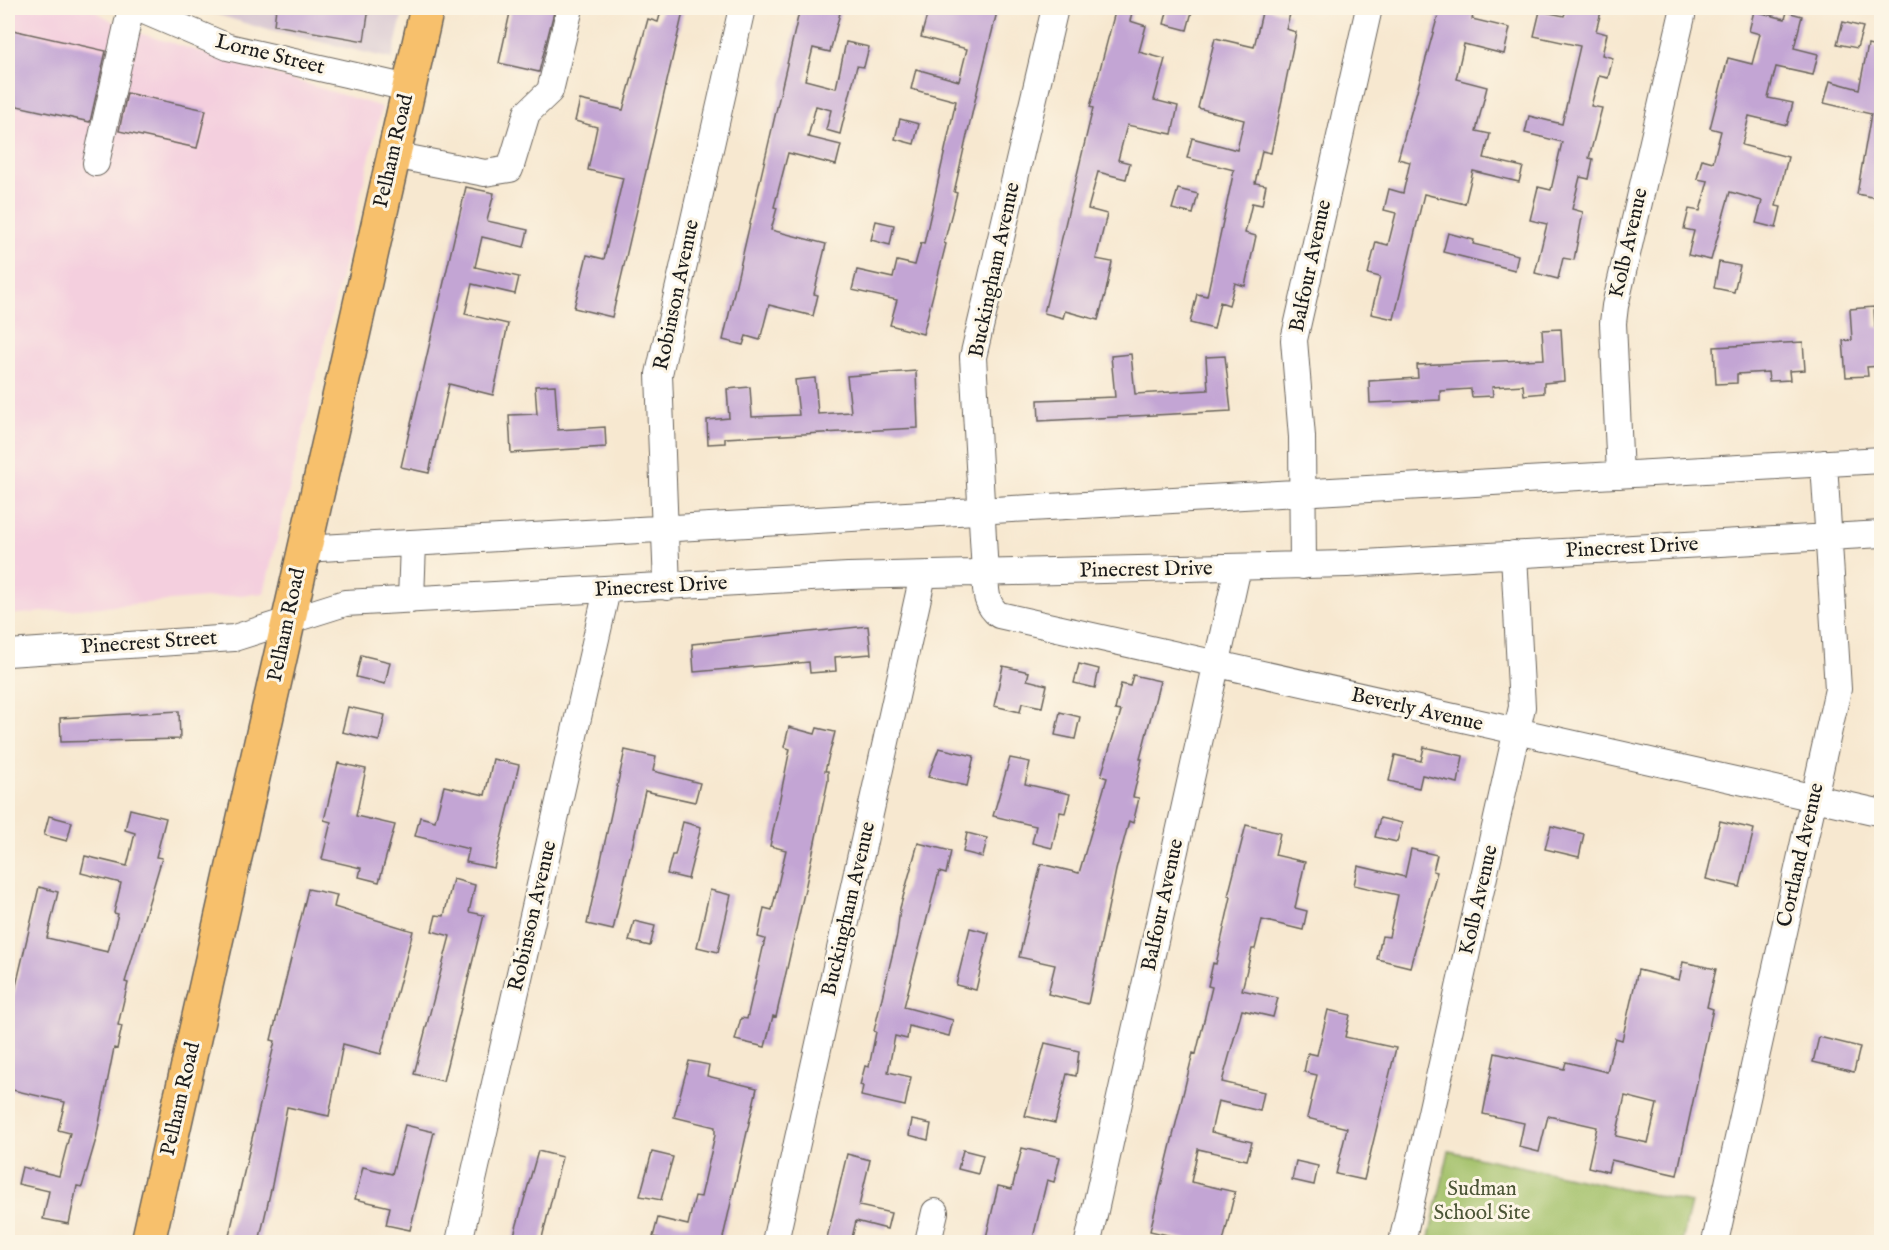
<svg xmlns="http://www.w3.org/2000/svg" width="1889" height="1250" viewBox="0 0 1889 1250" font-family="'IM FELL English',serif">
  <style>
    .built { fill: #f4cfde }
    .industrial { fill: #d0bdce }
    .green { fill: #a1c067; stroke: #5e6e42; stroke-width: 1.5 }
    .building { fill: #c3a5d4; fill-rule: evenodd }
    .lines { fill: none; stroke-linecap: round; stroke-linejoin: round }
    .minor-casing { stroke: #69635b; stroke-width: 28 }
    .major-casing { stroke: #69635b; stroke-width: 36 }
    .minor { stroke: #fff; stroke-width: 26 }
    .major { stroke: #f7c06c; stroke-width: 33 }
    .labels { text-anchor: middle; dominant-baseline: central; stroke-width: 6; stroke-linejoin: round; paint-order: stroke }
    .street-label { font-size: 21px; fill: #1c1c1c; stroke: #fcf5e5 }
    .park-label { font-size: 21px; fill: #4b5536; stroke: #fcf5e5 }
  </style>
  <rect width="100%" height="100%" fill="#fcf5e5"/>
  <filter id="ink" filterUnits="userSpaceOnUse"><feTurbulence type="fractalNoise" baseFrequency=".0167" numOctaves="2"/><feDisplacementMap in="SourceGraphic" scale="12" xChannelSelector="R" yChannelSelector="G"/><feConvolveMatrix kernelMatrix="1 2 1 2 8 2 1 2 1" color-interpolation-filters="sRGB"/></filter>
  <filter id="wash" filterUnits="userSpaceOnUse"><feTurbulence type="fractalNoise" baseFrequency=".008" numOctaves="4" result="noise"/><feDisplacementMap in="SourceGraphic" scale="24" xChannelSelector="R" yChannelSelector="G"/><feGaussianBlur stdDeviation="1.35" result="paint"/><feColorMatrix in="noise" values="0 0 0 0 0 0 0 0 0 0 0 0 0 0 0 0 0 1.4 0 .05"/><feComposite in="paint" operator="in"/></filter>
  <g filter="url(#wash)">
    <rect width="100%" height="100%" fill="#f7e8d0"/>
    <path class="built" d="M8,8h82l36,21 256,78 -118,486 -256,22z"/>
    <path class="industrial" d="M196,8h208l-12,51 -138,-33z"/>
    <path class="green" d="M1449,1151l242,52 -9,39h-254z"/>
    <g id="blocks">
      <path class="building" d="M276,8h93l-5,33 -90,-16z
        M511,8h44l-16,64 -40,-9z
        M662,8h22l-72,309 -38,-9 13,-53 17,4 19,-81 -35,-8 9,-43 -22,-6 5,-21 43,10 25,-91 10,3z
        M800,8h18l22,5 -10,39 -17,-4 -8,32 31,8 10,-46 23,5 -5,20 -7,-1 -17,68 -14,-4 5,-20 -15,-4 -8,31 33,8 -5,20 -48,-12 -14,54 3,1 -6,22 55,14 -12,50 4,1 -5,21 -44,-11 -9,35 -14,-4 -3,9 -20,-5z
        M929,8h69l-21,84 -23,100 3,1 -13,50 2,1 -23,90 -33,-9 7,-25 -45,-10 5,-20 36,8 4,-17 18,4 6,-22 3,1 32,-143 -45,-12 5,-20 43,12 8,-32 -46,-12z
        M1116,8h17l-3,13 16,5 -7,26 26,7 -11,41 24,6 -6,28 -45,-9 -9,35 12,3 -4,16 -28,-7 -10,37 19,5 -11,45 16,3 -6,29 -8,29 -33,-9 -2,7 -19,-5 49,-205 -3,-1z
        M1168,8h25l-6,22 -23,-6z
        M1263,8l27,6 -4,15 10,3 -25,121 -9,-2 -7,32 11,2 -4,20 -10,-2 -7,30 11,3 -11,50 -10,-3 -6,22 -9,-3 -6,27 -24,-6 7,-29 10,2 27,-126 -47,-12 5,-20 45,12 7,-30 -46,-12 17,-70 39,9z
        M1440,8h35l-3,11 38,9 -6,26 -40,-10 -8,35 31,8 -11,44 14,3 -6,24 39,9 -4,15 -46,-11 -8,33 -41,-10 -30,125 -23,-5 9,-37 -12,-3 8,-32 12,3 8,-32 -12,-3 5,-21 14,4 7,-31 -12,-3z
        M1567,8h35l-6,23 11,3 -5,21 11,3 -5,20 -9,-2 -8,30 11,2 -13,50 4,1 -4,20 -9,-2 -8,32 11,3 -9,48 -11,-2 -5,21 -23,-6 12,-49 -17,-4 8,-33 13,3 11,-48 -37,-9 4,-17 33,8 18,-78 -46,-10 6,-25 24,5z
        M1754,11l31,8 2,-7 15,4 -8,32 24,6 -5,21 -37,-8 -8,31 25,5 -6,22 -38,-9 -7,29 46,12 -12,49 5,1 -5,21 -20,-5 6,-22 -32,-9 -19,68 -23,-5 6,-24 -10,-2 5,-20 11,2 8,-30 -11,-2 5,-20 11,3 8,-31 -11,-3 18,-70 24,6 8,-30 -11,-3z
        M1843,22l20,5 -6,21 -20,-4z
        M8,29l98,22 -16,71 -82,-18z
        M1868,45l13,3v151l-24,-5 14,-80 -47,-11 6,-22 29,8z
        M127,93l79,17 -9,38 -78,-17z
        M900,119l19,5 -5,20 -19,-5z
        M466,187l28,6 -7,28 41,9 -4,17 -42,-10 -7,30 44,10 -4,17 -43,-10 -7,30 43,10 -10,49 -5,22 -44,-11 -20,89 -28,-6z
        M1178,189l20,5 -5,20 -21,-5z
        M876,221l18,4 -4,20 -19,-5z
        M1448,233l26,7 -1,4 45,11 -3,15 -72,-18z
        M1719,262l21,4 -6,26 -20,-4z
        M1874,307l1,20h6v39l-14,1 1,9 -22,1 -3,-36 9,-1 -2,-31z
        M1561,329l3,52 -20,2v10l-20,2 -1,-10 -31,2 1,9 -21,1 -1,-8 -31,2v9l-70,3 -1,-22 49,-3 -1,-13 127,-6 -2,-29z
        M1803,342l2,28 -16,1 1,9 -21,1 -1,-9 -31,2v9l-21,1 -2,-37z
        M1131,354l4,40 73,-4 -2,-33 19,-1 6,55 -192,10 -1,-21 77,-3 -4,-41z
        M916,371l2,57 -193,10v5l-17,1 -1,-24 22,-2 -2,-29 23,-2 2,30 47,-2 -4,-35 20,-2 3,36 33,-2 -4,-36z
        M555,385l3,45 47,-3 1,20 -95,6 -2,-38 28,-1 -2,-28z
        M868,626l3,28 -36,3 1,14 -26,2 -1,-11 -115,10 -2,-28z
        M361,655l29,7 -5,22 -29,-7z
        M1079,664l20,5 -4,19 -21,-5z
        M1003,666l26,6 -2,8 20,5 -5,22 -20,-4 -2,9 -26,-6z
        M1133,675l27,6 -20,78h2l-9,38 6,1 -6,25 -4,-2 -13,49 -28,134 -40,-10 7,-29 -36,-8 22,-93 38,9 28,-95 -6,-2 20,-65 -6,-1 6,-26 9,2z
        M348,707l37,8 -6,26 -37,-9z
        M179,711l1,28 -119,3 -1,-24z
        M1060,712l20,5 -5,22 -20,-4z
        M789,727l26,7 2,-6 18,4 -10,39h3v10l-23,108 -29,128 -3,-1 -8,31 -30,-7 6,-22 6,1 18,-80 -7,-2 6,-29 8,2 14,-60 -16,-4 20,-97 -6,-2z
        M1424,747l39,9 -5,27 -36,-8 -3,13 -30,-7 6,-26 26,6z
        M939,748l35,8 -7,30 -39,-9z
        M625,750l31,7 -3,14 47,12 -5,19 -50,-11 -32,139 -26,-6z
        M1010,758l20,4 -5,22 45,10 -5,19 -5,-1 -8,36 -20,-5 4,-17 -43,-10z
        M493,759l26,6 -25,103 -28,-6 3,-13 -54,-13 5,-19 15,4 9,-35 41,9z
        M338,763l28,6 -10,47 39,9 -16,57 -20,-5 2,-9 -39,-9 9,-37 -7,-2z
        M130,809l36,9 -10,39 6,1 -37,124 3,1 -10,42 4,1 -5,23 -3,-1 -18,91 -14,48 -5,-1 -8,38 -26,-5 6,-28 -31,-7 4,-17 37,9 11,-43 -12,-3 7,-28 -57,-13v-69l31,-133 19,5 -11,46 61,14 10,-38 -4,-1 7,-30 -40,-10 4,-17 42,10 8,-33 -10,-3z
        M49,816l23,6 -5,19 -23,-6z
        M1380,818l22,5 -5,19 -22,-5z
        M1720,821l34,8 -14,58 -34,-8z
        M683,822l18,5 -13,52 -21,-5 5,-19h3z
        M1246,825l34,8 -5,22 30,7 -10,46 12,3 -4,19 -41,-10 -7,29h-3l-10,41 36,8 -5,19 -31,-7 -20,72 42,10 -4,19 -42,-10 -7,31 41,10 -5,18 -49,-11 -7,33 44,10 -12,50h-25l-48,-11 43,-178 3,1 16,-67 -4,-1 5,-23 3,1 15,-67 -3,-1z
        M1551,826l33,8 -5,23 -34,-8z
        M967,833l20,5 -4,19 -20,-5z
        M918,843l33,8 -5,23 -7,-2 -35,135 49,13 -4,16 -40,-10 -2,13 -12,-3 -7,36 23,5 -6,29 -44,-10 2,-10 -3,-1 5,-19 4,1 7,-35 -2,-1 23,-96 3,-27z
        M1411,849l26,6 -4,16 4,1 -27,95 -33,-8 5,-23 7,1 9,-42 -44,-10 4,-19 47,11z
        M453,879l22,6 -6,27 15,3 -41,166 -29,-7 36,-138 -18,-5 4,-16 8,1z
        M308,889l29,6 -3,12 79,24 -32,123 -38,-10 -14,72 -42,-9 -15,78 -13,57h-3l-27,-6 46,-195 -4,-1z
        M710,890l21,5 -13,57 -21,-5z
        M634,921l21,5 -5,20 -21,-5z
        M970,928l19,5 -13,57 -20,-5z
        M1683,962l33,7 -9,38 6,2 -36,166 -66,-15 -3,12 -20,-5 9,-40 -49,-11 -9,36 -20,-5 5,-24 -41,-9 12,-61 69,16 2,-7 41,10 8,-34 7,2 16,-70 41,10zM1625,1096l32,8 -9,39 -32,-7z
        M1328,1010l22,5 -5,22 51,11 -32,132 -28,-6 11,-46 -40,-10 10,-43 -13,-3 4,-19 9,2z
        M1819,1037l41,10 -6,25 -41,-10z
        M1045,1043l34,8 -3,25 -9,-2 -12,49 -30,-7z
        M689,1061l20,4 -2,11 50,12 -35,154h-48l-21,-5 5,-19 30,7 7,-29 6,1 14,-62v-8l-41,-10z
        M912,1120l19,4 -3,16 -19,-5z
        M405,1125l29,7 -24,98 -24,-5 4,-18 -35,-8 8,-32 29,7z
        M1022,1148l38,9 -6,25 -7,-2 -15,62h-47l13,-56 14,3z
        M963,1150l20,5 -5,19 -20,-5z
        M538,1151l24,6 -21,85h-29z
        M652,1152l21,5 -12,43 -21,-4z
        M847,1154l23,6 -11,46 32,7 -4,16 -31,-8 -5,21h-25z
        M1296,1161l22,5 -4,19 -22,-5z"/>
    </g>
  </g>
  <g filter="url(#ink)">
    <use href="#blocks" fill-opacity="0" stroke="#69635b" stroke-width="1.5"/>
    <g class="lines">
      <defs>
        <path id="minor" d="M137,8l91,39 180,41
          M1055,8l-82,349 12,217c1,16 0,31 14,41l883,198
          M393,155l92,18 25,-4 17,-56 23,-22 20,-83
          M96,163l35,-155
          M1620,475l-7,-152 2,-17 67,-290
          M303,549l1579,-89
          M1303,566l-1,-129 -8,-97 75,-332
          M667,587l-8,-213 83,-366
          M411,600l2,-57
          M8,653l226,-15 111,-35 503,-27 499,-12 535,-30
          M459,1242l148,-652
          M775,1242l148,-667
          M928,1242l7,-30
          M1088,1242l150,-675
          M1402,1242l120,-535 -8,-153
          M1715,1242l123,-553 -14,-226"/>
        <path id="major" d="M148,1242l279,-1234"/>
      </defs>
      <use href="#minor" class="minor-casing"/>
      <use href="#major" class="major-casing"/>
      <use href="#minor" class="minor"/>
      <use href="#major" class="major"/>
    </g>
  </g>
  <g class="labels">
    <g class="street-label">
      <text transform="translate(270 55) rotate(14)">Lorne Street</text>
      <text transform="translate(394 151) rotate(-77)">Pelham Road</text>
      <text transform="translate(1629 243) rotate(-77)">Kolb Avenue</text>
      <text transform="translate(1311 266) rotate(-78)">Balfour Avenue</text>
      <text transform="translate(995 270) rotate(-78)">Buckingham Avenue</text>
      <text transform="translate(677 295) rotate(-78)">Robinson Avenue</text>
      <text transform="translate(1632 548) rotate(-3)">Pinecrest Drive</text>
      <text transform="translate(1146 570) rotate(-1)">Pinecrest Drive</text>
      <text transform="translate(661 587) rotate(-3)">Pinecrest Drive</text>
      <text transform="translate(287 625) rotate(-78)">Pelham Road</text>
      <text transform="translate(149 643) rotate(-4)">Pinecrest Street</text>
      <text transform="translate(1417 710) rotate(13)">Beverly Avenue</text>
      <text transform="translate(1801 855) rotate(-77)">Cortland Avenue</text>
      <text transform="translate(1479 900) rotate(-77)">Kolb Avenue</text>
      <text transform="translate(1163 905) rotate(-78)">Balfour Avenue</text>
      <text transform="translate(849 909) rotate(-77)">Buckingham Avenue</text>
      <text transform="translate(533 916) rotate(-77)">Robinson Avenue</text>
      <text transform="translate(181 1099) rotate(-77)">Pelham Road</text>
    </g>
    <g class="park-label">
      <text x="1482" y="1189">Sudman<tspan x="1482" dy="24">School Site</tspan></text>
    </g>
  </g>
  <rect width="1889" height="1250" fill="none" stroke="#fcf5e5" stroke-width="30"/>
</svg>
